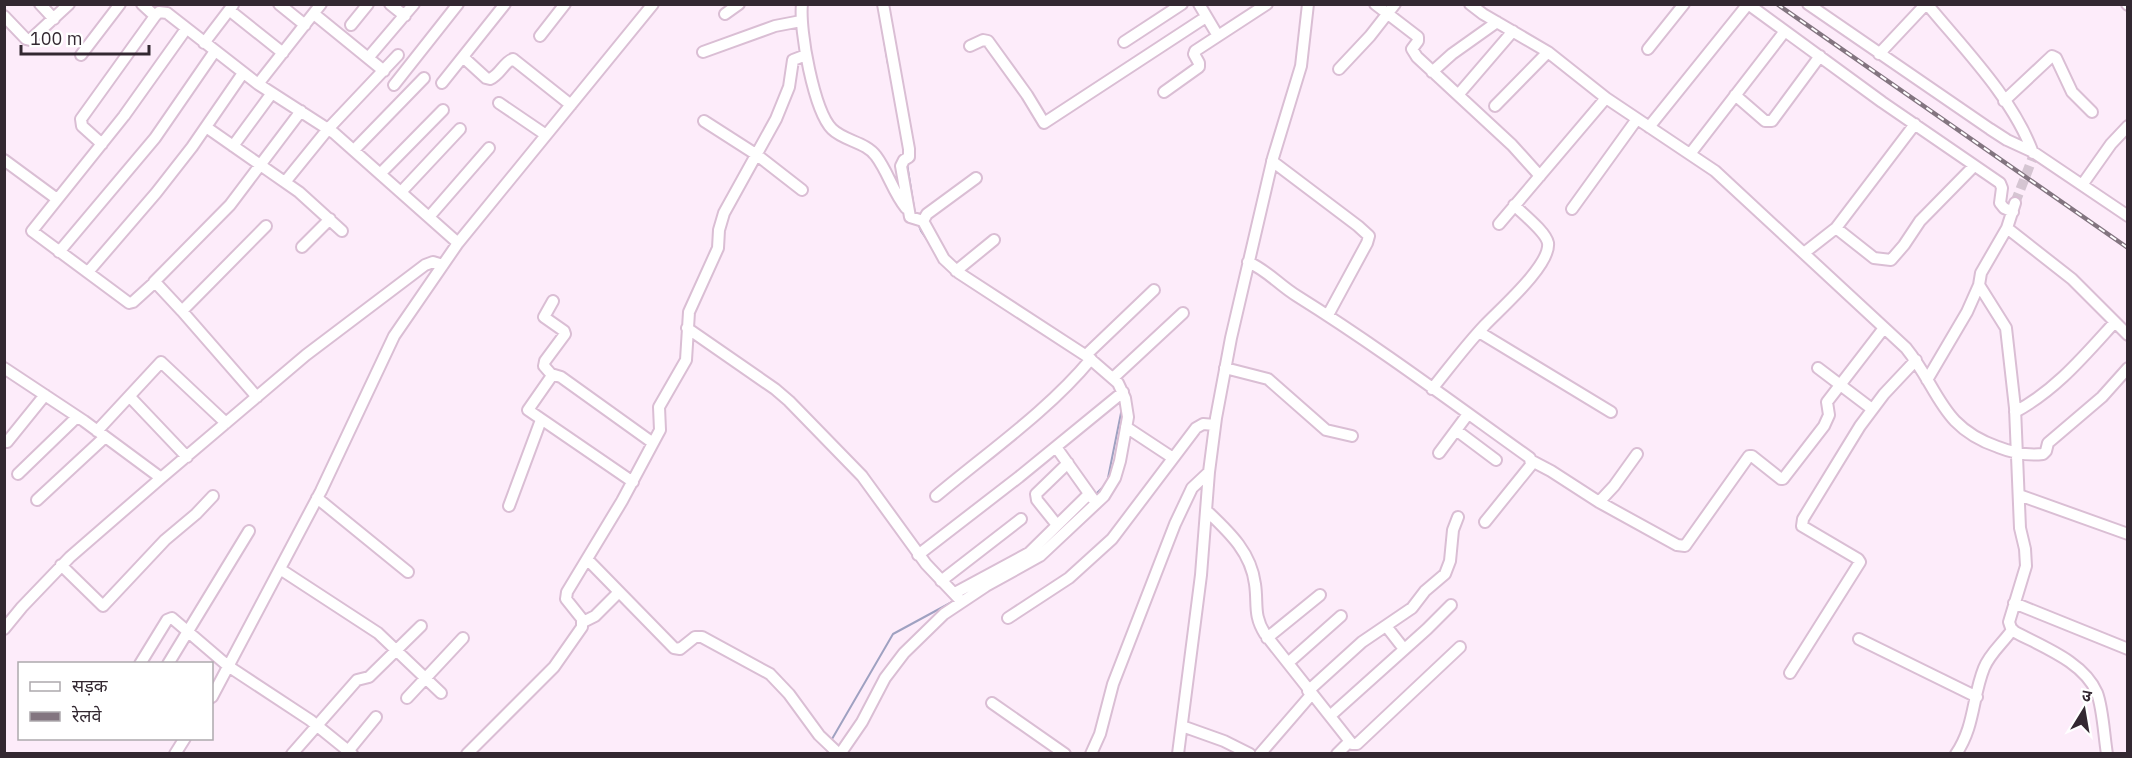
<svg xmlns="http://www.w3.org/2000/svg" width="2132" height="758" viewBox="0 0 2132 758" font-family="'IBM Plex Sans','Noto Sans Devanagari',sans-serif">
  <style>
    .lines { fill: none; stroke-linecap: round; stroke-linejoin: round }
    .stream { stroke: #9fa1c1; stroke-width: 2 }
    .minor-tunnel { stroke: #d5c5d2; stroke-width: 10; stroke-dasharray: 10 5; stroke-linecap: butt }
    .minor-casing { stroke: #dabed4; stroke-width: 14 }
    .minor { stroke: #fff; stroke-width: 10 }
    .rail-casing { stroke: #837580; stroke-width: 4.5 }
    .rail { stroke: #fff; stroke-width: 2; stroke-dasharray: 7; stroke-linecap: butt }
  </style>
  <rect width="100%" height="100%" fill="#fdecfa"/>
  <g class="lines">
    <path class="stream" d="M878,4l10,60
      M907,164l8,50
      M918,223l3,8 9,13
      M1095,495l12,-12 15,-75
      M832,743v-4l61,-105 59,-32"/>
    <path class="minor-tunnel" d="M2015,203l18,-46"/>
    <defs>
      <path id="minor" d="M40,4l14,15
        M142,4l13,12 4,-4 8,1 91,71 76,49 124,110
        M279,4l26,21
        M390,4l15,12
        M802,4c-3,26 12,107 30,125 12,12 34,13 44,27 12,16 17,36 30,52
        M1199,4l19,32
        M1375,4l43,33v4l-6,8 5,8 95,88 28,31
        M1470,4l13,10 65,38 58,46 109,73 191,177c34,42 34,79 92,99 15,6 28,9 45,7l3,-3 2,-8 54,-46 26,-29
        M1748,4l134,98 118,81 2,5 -2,15 4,5 9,4
        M1808,4l182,125 17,11 26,12 95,64
        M1927,4c37,45 86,94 106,149
        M2127,4l1,1
        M229,10l54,43
        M314,14l70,57
        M725,14l14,-10
        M4,16l22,23 4,1 39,-36
        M351,25l17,-21
        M186,29l-62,87 -92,115 97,72 4,-1 22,-20 27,29 75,86
        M540,36l25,-32
        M1124,42l58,-38
        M204,43l29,-38
        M970,46l13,-6 5,1 39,54 17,28 162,-106
        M1648,49l36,-45
        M703,52l72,-26 26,-5
        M1879,54l47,-50
        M81,55l39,-51
        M463,57l23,21 4,1c10,-4 14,-17 23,-20l58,46
        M368,58l46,-54
        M1339,69l31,-33 25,-32
        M1432,72l20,-18 45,-32
        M442,83l63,-79
        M258,84l63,-80
        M394,85l64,-81
        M1164,92l35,-25v-4l-5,-9 1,-3 72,-47
        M1458,95l55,-64
        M1735,95l30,26h7l48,-65
        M2004,101l48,-45 4,2 16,34 20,20
        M499,103l47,32
        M1495,106l53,-54
        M704,121l53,34 45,35
        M206,127l93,65 43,39
        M1649,127l99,-123
        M102,144l-20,-18 -1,-7 74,-103
        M233,146l39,-53
        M354,150l70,-72
        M1690,154l95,-123
        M4,160l53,39
        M1272,161l86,65 11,10 -2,7 -39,72
        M380,174l63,-64
        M285,182l43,-53 70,-74
        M2082,185l29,-41 17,-18
        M401,192l59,-63
        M2015,203l-8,25 -26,45 -2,12 27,43 9,80 5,120 5,21 1,17 -17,56 2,6 4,4c28,15 69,30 82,61 6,16 7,43 10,61
        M1572,209l65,-90
        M429,217l60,-69
        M923,221l4,-7 49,-36
        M1499,224l107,-126
        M1836,228l38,30 17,2 13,-15 16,-24 54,-55
        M2007,228l65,51 56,56
        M302,247l28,-28
        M59,252l96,-114 60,-87
        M1804,253l32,-25 79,-104
        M1248,262c19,8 31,23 49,34 80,50 156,107 233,162l1,7 -46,57
        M956,271l38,-31
        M88,272l68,-79 36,-46 51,-74
        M154,282l76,-77 71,-94
        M553,301l-9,16 20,14 1,3 -20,27 -1,5 7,8v3l-23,33 105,72
        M182,311l84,-85
        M687,328l88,61 14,12 73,75 64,88 36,38
        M1479,332l132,80
        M1086,355l68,-65
        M4,368l80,53 77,57
        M1225,368l43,11 58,51 26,6
        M1818,368l54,41
        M551,374l10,3 92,66
        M1113,378l70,-65
        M1927,380l40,-68 12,-27
        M1432,389c17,-21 34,-44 53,-64 14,-15 66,-60 63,-82 -2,-11 -25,-29 -34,-38
        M130,397l57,60
        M2015,412c41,-22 69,-56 100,-90
        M1126,427l47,31
        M1456,430l40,30
        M97,431l64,-69 65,61
        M7,442l38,-47
        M1056,447l37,52
        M1439,453l29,-39
        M1532,461l19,10 48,31 78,43 8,1 64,-90h3l29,23h2l41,-53 5,-11 -2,-13 57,-74
        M18,474l59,-57
        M2019,495l109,39
        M936,496c51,-43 112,-85 155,-137
        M317,498l91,74
        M37,500l68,-63
        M1599,502l15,-16 23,-32
        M509,506l32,-86
        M1207,511c22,21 44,41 48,73 3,20 -2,31 10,50l87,110h5l103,-97
        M1057,525l-20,-25 -1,-6 32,-31
        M918,555l101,-78 104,-85
        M587,559l87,89 6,1 15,-12h7l68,37 19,20 30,41 20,19
        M61,565l42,41 62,-66 31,-26 17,-18
        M280,569l98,64 63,60
        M941,581l80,-62
        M955,593l74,-40 60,-59
        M2014,603l114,46
        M1008,618l61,-40 43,-39 84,-111 7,-4 12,1
        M583,622l12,-6 24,-24
        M1386,626l18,23
        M4,629l18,-22 48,-50 91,-79 145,-123 119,-90 8,-3 10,3
        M1267,638l53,-43
        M1859,639l118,58
        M1288,663l53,-47
        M140,664l27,-44 5,-2 56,48 82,54 42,34
        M168,664l81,-133
        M1790,673l70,-111 -2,-3 -56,-33 1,-7 57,-93 24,-32 32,-34
        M1308,691l54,-49 50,-34 13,-17 20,-17 5,-13 3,-31 5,-13
        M212,697l109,-206 73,-155 64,-93 195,-239
        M407,698l56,-60
        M992,703l73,51
        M1330,716l97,-87 24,-24
        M1182,726l42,15 26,13
        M349,750l27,-33
        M175,754l10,-16
        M292,754l65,-74 12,-3 52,-51
        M467,754l87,-87 28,-40v-8l-16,-20 1,-7 55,-91 38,-71 -1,-23 27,-47 3,-48 29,-64 1,-18 5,-17 52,-94 13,-32 4,-27 13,-5
        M840,754l22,-32 23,-44 19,-25 40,-39 42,-28 54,-30 64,-60 11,-18 5,-17 8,-44 -3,-19 -7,-15 -30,-26 -129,-84 -15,-14 -21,-38 -13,-4 -9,-51 3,-6 5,-3v-8l-26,-145
        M1091,754l9,-20 13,-50 62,-160 17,-36 17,-16
        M1178,754l23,-179 8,-103 7,-54 15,-80 42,-180 28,-92 7,-62
        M1260,754l51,-59
        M1337,754l12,-12
        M1956,754c19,-28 16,-56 28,-86 6,-15 19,-25 28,-38"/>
    </defs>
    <use href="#minor" class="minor-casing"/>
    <use href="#minor" class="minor"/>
    <defs>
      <path id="rail" d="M1777,4l351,244"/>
    </defs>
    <use href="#rail" class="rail-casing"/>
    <use href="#rail" class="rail"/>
  </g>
  <rect width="2132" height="758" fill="none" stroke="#332831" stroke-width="12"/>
  <rect x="18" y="662" width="195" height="78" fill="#ffffff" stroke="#ada9ad" stroke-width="1.5"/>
  <rect x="30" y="682" width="30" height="9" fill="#ffffff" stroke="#ada9ad" stroke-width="1.5"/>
  <text x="72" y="692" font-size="18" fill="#332831">सड़क</text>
  <rect x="30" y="712" width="30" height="9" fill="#837580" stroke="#ada9ad" stroke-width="1.5"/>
  <text x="72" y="722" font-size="18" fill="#332831">रेलवे</text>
  <g transform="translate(2084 710) rotate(11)" stroke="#ffffff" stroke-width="4.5" paint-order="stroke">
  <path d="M0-4.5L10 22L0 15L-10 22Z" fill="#332831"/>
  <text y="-9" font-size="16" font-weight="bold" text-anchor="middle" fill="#332831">उ</text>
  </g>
  <path d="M21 45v9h128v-9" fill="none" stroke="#332831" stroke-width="3"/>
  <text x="30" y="45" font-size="18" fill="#332831" stroke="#ffffff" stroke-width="4.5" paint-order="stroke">100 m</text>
</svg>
